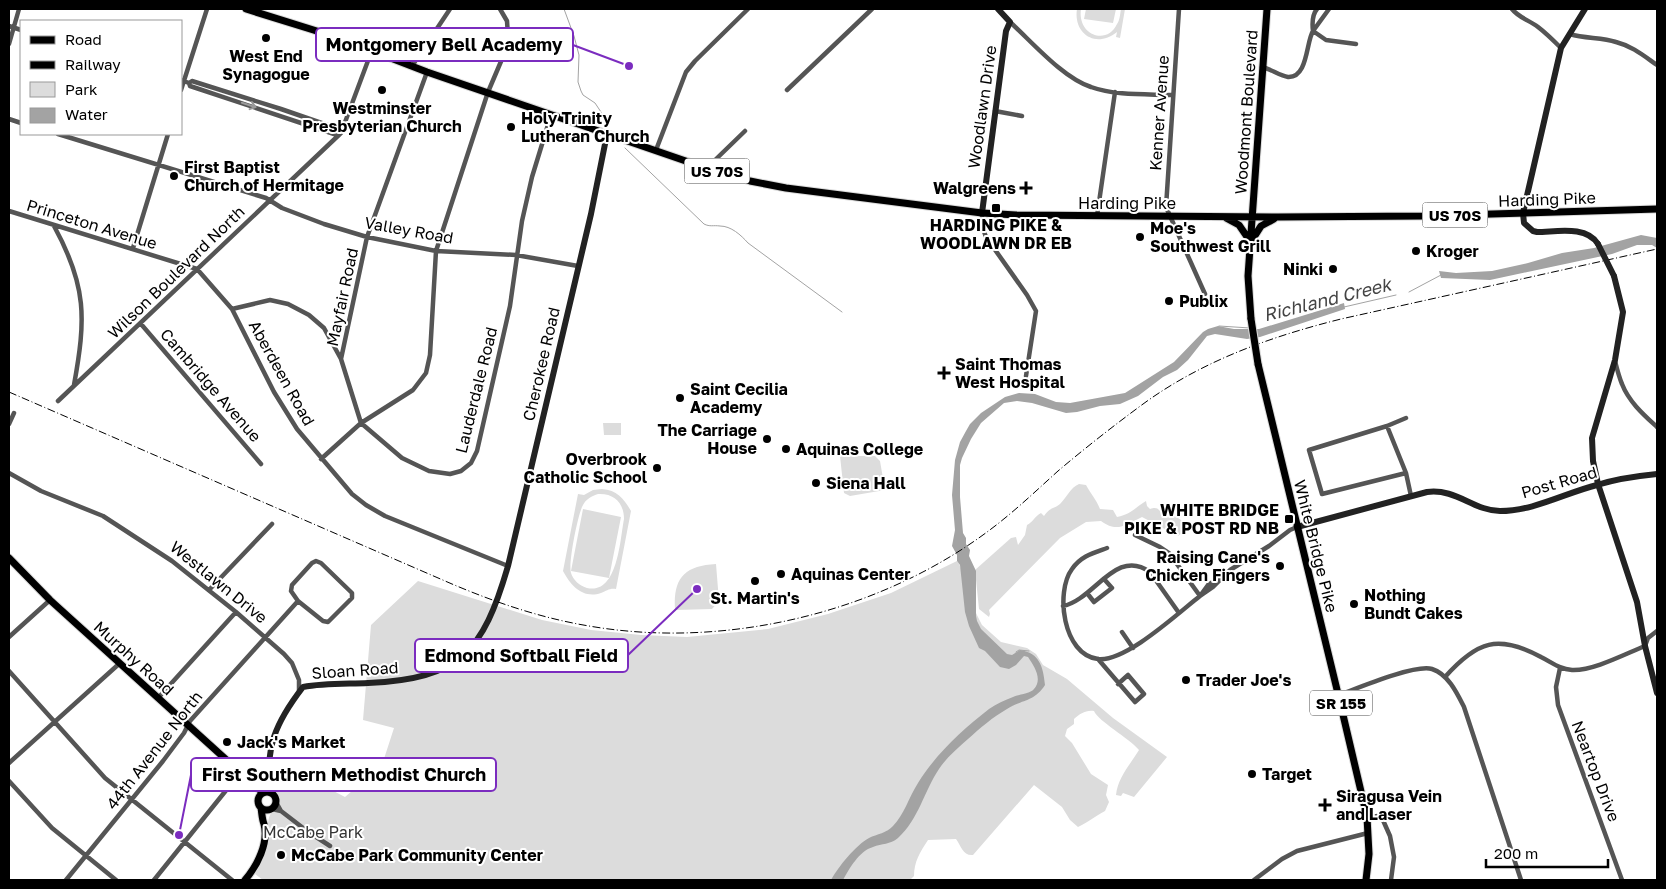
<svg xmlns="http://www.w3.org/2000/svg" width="1666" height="889" viewBox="0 0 1666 889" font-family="'Golos Text',sans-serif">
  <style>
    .green { fill: #dcdcdc; fill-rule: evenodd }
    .water { fill: #a3a3a3 }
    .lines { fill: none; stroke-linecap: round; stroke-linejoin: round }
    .stream { stroke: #a3a3a3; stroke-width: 1 }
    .primary-casing { stroke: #dbdbdb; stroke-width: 9 }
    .street { stroke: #555; stroke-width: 4.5 }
    .secondary { stroke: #222; stroke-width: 6 }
    .primary { stroke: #000; stroke-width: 7 }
    .rail { stroke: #000; stroke-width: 1; stroke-dasharray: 8 2.5 1 2.5; stroke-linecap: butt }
    .primary-bridge-casing { stroke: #dbdbdb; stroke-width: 9; stroke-linecap: butt }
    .secondary-bridge { stroke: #222; stroke-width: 6 }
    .primary-bridge { stroke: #000; stroke-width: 7 }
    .oneway { stroke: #999 }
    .poi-dot { fill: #000; stroke: #fff; stroke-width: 2 }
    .labels { text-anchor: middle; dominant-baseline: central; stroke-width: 4; stroke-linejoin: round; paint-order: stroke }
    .shield { fill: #fff; stroke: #4c4c4c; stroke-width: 1 }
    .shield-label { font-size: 15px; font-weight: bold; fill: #000 }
    .poi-label { font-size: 16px; font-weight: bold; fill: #000; stroke: #fff; text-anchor: start }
    .street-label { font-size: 16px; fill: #000; stroke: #fff }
    .park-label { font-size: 16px; fill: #333; stroke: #fff }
    .water-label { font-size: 18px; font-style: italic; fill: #444; stroke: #fff }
    .leader { fill: none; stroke: #7b2cbf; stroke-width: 2 }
    .callout-dot { fill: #7b2cbf; stroke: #fff; stroke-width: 2 }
    .callout { fill: #fff; stroke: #7b2cbf; stroke-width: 2 }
    .callout-label { font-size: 18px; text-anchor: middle; font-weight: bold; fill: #000 }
  </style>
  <rect width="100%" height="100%" fill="#fff"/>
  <path class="green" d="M1077,9h4c-4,26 26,37 36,15 3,-4 3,-10 4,-15h4l-5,29 -4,-1 1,-5c-21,17 -44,2 -40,-23z
    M1086,9h30l-3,14 -29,-4z
    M603,423h18v12h-17z
    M840,456h35l5,5 5,29 -35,6 -6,-3z
    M1079,484l7,1c5,9 10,14 14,24l13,1 4,7c15,-3 17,-9 29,-16l1,5 3,3c8,-3 8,1 13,4 10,0 20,8 27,14l-12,9 -36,-19c-17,8 -25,16 -41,4l-15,1 -26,16 -71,72 1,4 -1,3 -10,-8 -4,-39 36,-32 5,-1 2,8 7,-10 2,-10c6,-3 8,-9 14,-12l3,3c7,-10 9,-6 16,-12 7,-7 10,-16 19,-20z
    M602,489c15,1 22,10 29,22l-15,78c-7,-1 -9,2 -15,4 -18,6 -30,-7 -38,-22l15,-77 6,1 9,-5zM598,494c16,-1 26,9 26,25 -4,20 -6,76 -37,69 -7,-2 -14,-8 -16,-15 -3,-9 7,-60 12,-68 3,-6 9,-9 15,-11z
    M583,509l38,8 -12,61 -38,-7z
    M957,561c8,9 7,30 7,42l12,10 6,12 19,17 26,6 9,6 7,11 24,14 46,39 54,39 -33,40 -11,-4 -2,3 -5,-1c2,-18 14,-30 23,-45 -10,-12 -41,-29 -45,-39 -9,-1 -14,3 -20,8v5l-7,5 -2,7 7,7 19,31 17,11 -2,10 3,7 -4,9c-10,5 -16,11 -27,16l-8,-7 -8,-13 -28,-22 -61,70c-10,1 -12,-9 -17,-16l-28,1c-8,12 -14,22 -14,36l-4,4h-647l-8,-6c6,-11 11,-25 12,-38 2,-15 -1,-16 8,-30l-3,-19v-23l50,21 23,12 37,-32 12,-37 -31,-8 8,-95 47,-44 124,39 49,10 50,5 46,2 81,-8 60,-15 63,-21z
    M716,564l3,37 -7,8 -37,1c-2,-32 9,-44 41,-46z"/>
  <path class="water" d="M1641,235l16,3v10l-5,-3h-15l-25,9 -122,26 -49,-2 -2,-7 17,2 36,-2 36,-8 34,-10 32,-5z
    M1344,303l1,6 -85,28 -13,2 -32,-5 -8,2 -19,24 -11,10 -14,7 -25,19 -18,8 -20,2 -23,6 -11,1 -34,-10 -15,-2 -13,2 -23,20 -10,16 -9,19 -2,7v32l3,36 3,5v6l4,6 -1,6 7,15v45l1,5 4,8 26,25 5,1 8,-5c20,3 23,17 25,35 -11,17 -22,14 -38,24 -14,8 -27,19 -39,30 -10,9 -22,19 -29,30 -15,22 -20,50 -41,69 -8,7 -16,5 -25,9 -14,4 -24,22 -30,33h-12c7,-13 25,-35 38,-42 8,-4 18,-5 24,-12 11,-11 16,-29 25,-43 18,-29 44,-53 71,-74 7,-5 16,-9 24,-12 6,-3 17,-3 21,-8 9,-10 0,-23 -6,-32l-4,-1 -8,9 -7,4 -9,-2 -15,-16 -6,-3 -10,-22 -4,-14 -5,-47 -3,-4v-6l-5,-9 3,-16 -3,-35 3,-35 5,-18 6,-11 4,-7 11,-11 24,-16 14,-4 16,1 21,8 14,1 55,-10 49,-31 29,-30 5,-3 10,-3 16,3h25z"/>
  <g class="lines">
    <path class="stream" d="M564,9l10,27 5,19 -1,27 3,9 2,4 12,8 10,15
      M625,148l79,76c6,3 9,1 16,2 11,0 21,9 28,17l94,69
      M1409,292l32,-17
      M1344,307l52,-12
      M1219,326l31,2
      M1016,652l3,-2 10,1"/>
    <defs>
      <path id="primary" d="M246,9l90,28 91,35 282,97 41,12 36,7 196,25 34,2 262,2 146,-1 233,-7
        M1226,218l13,7 11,16
        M1252,240l9,-14 13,-7
        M1251,319l-3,-43 19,-267
        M1258,364l82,338 27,115 2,37 -3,26
        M9,558l41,42 213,193
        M258 801a9 9 0 1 1 18 0a9 9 0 1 1-18 0Z
        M245,880c12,-14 24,-37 19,-56 -2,-5 -2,-10 -3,-16"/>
    </defs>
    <use href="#primary" class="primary-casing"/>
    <path class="street" d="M1179,9l-13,198 39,87
      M1512,9c7,9 17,11 26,18 8,6 16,14 23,21
      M1010,22c22,20 53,56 81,65 25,9 55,7 81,8
      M9,26l12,4
      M1313,31l16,-22
      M1313,31c-1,-8 -1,-16 4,-22
      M1570,34c15,5 31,3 46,8 16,4 28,14 41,23
      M9,44l10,-35
      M412,66l38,-57
      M1262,67c9,2 18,9 26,10 20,1 18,-35 25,-46l13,9 30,4
      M181,80l8,3 3,-2 89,28 55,19 2,4 3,1
      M189,83l1,3 144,48 4,-2
      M181,90l26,-81
      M787,90l85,-81
      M995,111l27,5
      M9,119l12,4
      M58,134l208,64 16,10 42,16 43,13 69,14 80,4 62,11
      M656,150l30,-78 9,-11 53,-52
      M709,169l4,-7 32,-31
      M9,211l188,58 35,40 42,83 23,37 55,65 14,11 19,11 123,50
      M982,213v13l4,11 41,58 9,16 -10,65
      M1097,216l18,-124
      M54,226c33,60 32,93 20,159
      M133,248l35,-114
      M232,309l38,-9 18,4 21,11 15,13 17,31 20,64 41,35 27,13 21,3 11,-3 10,-8 6,-12 33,-145 12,-85 10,-44 19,-62
      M141,324l120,140
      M341,359l26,-122 60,-165
      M1615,361c2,8 4,16 7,23 7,18 22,31 35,43
      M58,401l283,-268 31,-83
      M9,424l5,-11
      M1387,426l19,47 -84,21 -13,-44 78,-24 19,-8
      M321,459l40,-36 52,-33 13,-17 4,-18 6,-104 52,-159 17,-40 3,-16 -1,-15 -7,-12
      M9,473l32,18 62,25 69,45 64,51 48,42 8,9 7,17v11
      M1406,473l5,23
      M1107,548c-14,5 -26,8 -35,21 -17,23 -9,86 26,90 28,3 80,-46 102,-63l-31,-43 -9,-6 -25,-12
      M1221,577l-13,8 -8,11 13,-9 17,-17 39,-24 21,-16 7,-3
      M209,590l63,-66
      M1087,593l7,9 18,-14 -8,-9
      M1063,606c31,-6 53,-59 87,-34l29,41
      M1122,632l11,16
      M9,637l41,-37
      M1098,659l37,43 9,-8 -16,-19 -10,9
      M1560,668l-4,19 2,18 64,175
      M9,671l96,107 127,102
      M1445,677c32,-36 53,-43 96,-20 12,6 18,12 31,13 21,1 53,-16 73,-24l3,-8 9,-7
      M1339,695c19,-7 76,-31 93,-26 16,5 25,24 32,38l57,173
      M158,698l78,-86
      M9,763l111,-100
      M9,781l43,47 64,52
      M276,802l5,9
      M272,809l9,2 26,20 23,15
      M1367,817l11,-1 4,2 8,18 4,21 -3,23
      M66,880l97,-119 21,-28 6,-12 108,-120 -7,-10 1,-6 20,-22 4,-2 5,2 31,30v5l-24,24 -5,-1 -25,-20
      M154,880l86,-107
      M1254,880l28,-21 15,-8 71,-18"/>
    <path class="secondary" d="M1585,9l-24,39 -38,165 1,10 9,8 4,1c19,0 49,-7 61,12
      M982,213l24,-182 4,-9 -12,-13
      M1614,276l9,36 -8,48 -23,78 1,23 5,23 39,118 8,44 12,47
      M1297,527l130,-35c29,-4 47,19 73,19 34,0 65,-18 97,-26 19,-6 40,-9 60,-11
      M271,793c-7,-45 5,-71 32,-106 21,-4 44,-3 65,-4 92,-4 115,-31 140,-117l83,-352 16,-80"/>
    <use href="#primary" class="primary"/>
    <path class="rail" d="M9,392l443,192c45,19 89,34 137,42 138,24 295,-14 406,-100 22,-17 42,-36 63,-55 26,-22 54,-44 81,-64 60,-45 130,-70 202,-88l316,-70"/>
    <defs>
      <path id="primary-bridge" d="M1251,319l7,45"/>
    </defs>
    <use href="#primary-bridge" class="primary-bridge-casing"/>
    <path class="secondary-bridge" d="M1598,244l16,32"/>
    <use href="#primary-bridge" class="primary-bridge"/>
  </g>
  <defs><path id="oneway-shaft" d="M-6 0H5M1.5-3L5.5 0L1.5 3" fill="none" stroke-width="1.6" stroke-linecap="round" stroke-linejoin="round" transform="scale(1.25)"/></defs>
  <use class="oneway" href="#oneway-shaft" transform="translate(249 105) rotate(18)"/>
  <g class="poi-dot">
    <circle cx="266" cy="38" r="5"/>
    <circle cx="382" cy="90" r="5"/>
    <circle cx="511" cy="127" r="5"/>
    <circle cx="174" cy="176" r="5"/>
    <path d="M1023.5 180.5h5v5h5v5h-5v5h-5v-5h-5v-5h5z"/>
    <rect x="991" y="203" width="10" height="10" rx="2.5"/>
    <circle cx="1140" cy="237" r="5"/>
    <circle cx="1416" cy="251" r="5"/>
    <circle cx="1333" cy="269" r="5"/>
    <circle cx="1169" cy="301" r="5"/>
    <path d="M941.5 365.5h5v5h5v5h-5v5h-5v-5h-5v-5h5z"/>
    <circle cx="680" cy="398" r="5"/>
    <circle cx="767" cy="439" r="5"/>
    <circle cx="786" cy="449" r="5"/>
    <circle cx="657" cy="468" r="5"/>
    <circle cx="816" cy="483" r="5"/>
    <rect x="1284" y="514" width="10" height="10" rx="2.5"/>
    <circle cx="1280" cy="566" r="5"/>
    <circle cx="781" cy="574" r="5"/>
    <circle cx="755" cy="581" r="5"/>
    <circle cx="1354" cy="604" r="5"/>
    <circle cx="1186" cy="680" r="5"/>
    <circle cx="227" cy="742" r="5"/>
    <circle cx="1252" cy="774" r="5"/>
    <path d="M1322.5 797.5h5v5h5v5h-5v5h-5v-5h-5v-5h5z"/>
    <circle cx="281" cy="855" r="5"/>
  </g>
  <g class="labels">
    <g class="shield">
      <rect x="684.5" y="158.5" width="65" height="25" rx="4"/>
      <rect x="1422.5" y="202.5" width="65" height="25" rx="4"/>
      <rect x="1310" y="690.5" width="62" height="25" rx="4"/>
    </g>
    <g class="shield-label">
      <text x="717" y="171">US 70S</text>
      <text x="1455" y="215">US 70S</text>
      <text x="1341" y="703">SR 155</text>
    </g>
    <g class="poi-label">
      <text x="266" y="56" text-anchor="middle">West End<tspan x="266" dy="18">Synagogue</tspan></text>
      <text x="382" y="108" text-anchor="middle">Westminster<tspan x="382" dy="18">Presbyterian Church</tspan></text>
      <text x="521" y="118">Holy Trinity<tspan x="521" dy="18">Lutheran Church</tspan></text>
      <text x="184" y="167">First Baptist<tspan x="184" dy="18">Church of Hermitage</tspan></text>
      <text x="1016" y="188" text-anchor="end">Walgreens</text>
      <text x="996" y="225" text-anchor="middle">HARDING PIKE &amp;<tspan x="996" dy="18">WOODLAWN DR EB</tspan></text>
      <text x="1150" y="228">Moe's<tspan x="1150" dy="18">Southwest Grill</tspan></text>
      <text x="1426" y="251">Kroger</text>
      <text x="1323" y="269" text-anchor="end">Ninki</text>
      <text x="1179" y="301">Publix</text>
      <text x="955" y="364">Saint Thomas<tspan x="955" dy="18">West Hospital</tspan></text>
      <text x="690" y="389">Saint Cecilia<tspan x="690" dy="18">Academy</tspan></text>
      <text x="757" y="430" text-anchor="end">The Carriage<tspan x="757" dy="18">House</tspan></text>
      <text x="796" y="449">Aquinas College</text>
      <text x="647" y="459" text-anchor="end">Overbrook<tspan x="647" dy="18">Catholic School</tspan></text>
      <text x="826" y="483">Siena Hall</text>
      <text x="1279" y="510" text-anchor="end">WHITE BRIDGE<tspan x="1279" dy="18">PIKE &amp; POST RD NB</tspan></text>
      <text x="1270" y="557" text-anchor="end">Raising Cane's<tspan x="1270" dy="18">Chicken Fingers</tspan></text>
      <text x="791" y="574">Aquinas Center</text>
      <text x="1364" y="595">Nothing<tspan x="1364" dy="18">Bundt Cakes</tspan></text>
      <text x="755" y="598" text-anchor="middle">St. Martin's</text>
      <text x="1196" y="680">Trader Joe's</text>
      <text x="237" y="742">Jack's Market</text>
      <text x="1262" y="774">Target</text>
      <text x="1336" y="796">Siragusa Vein<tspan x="1336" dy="18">and Laser</tspan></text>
      <text x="291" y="855">McCabe Park Community Center</text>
    </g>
    <g class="street-label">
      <text transform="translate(982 107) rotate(-82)">Woodlawn Drive</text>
      <text transform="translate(1246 112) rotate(-86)">Woodmont Boulevard</text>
      <text transform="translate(1159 113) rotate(-86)">Kenner Avenue</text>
      <text transform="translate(1547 199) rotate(-2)">Harding Pike</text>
      <text x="1127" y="203">Harding Pike</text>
      <text transform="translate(92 224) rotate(17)">Princeton Avenue</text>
      <text transform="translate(409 230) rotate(10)">Valley Road</text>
      <text transform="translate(176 272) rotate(-44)">Wilson Boulevard North</text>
      <text transform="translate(342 297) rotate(-78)">Mayfair Road</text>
      <text transform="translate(541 364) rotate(-77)">Cherokee Road</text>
      <text transform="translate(282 373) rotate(61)">Aberdeen Road</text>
      <text transform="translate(211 385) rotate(49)">Cambridge Avenue</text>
      <text transform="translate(476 390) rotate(-76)">Lauderdale Road</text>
      <text transform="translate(1559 482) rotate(-16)">Post Road</text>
      <text transform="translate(1316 546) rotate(76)">White Bridge Pike</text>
      <text transform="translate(219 582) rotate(39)">Westlawn Drive</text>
      <text transform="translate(134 658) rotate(42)">Murphy Road</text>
      <text transform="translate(355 670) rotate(-4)">Sloan Road</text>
      <text transform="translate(154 750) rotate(-52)">44th Avenue North</text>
      <text transform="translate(1596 771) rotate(69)">Neartop Drive</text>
    </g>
    <g class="park-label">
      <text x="313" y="832">McCabe Park</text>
    </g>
    <g class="water-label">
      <text transform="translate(1327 299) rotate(-14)">Richland Creek</text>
    </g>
  </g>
  <path class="leader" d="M629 66L573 45M697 589L628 655M179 835L191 775"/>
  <g class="callout-dot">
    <circle cx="629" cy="66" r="5"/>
    <circle cx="697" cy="589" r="5"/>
    <circle cx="179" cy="835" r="5"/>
  </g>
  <g class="callout">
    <rect x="316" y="28" width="257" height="33" rx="5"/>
    <rect x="415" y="639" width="213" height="33" rx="5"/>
    <rect x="191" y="758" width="305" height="33" rx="5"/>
  </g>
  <g class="callout-label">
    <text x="444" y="51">Montgomery Bell Academy</text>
    <text x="521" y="662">Edmond Softball Field</text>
    <text x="344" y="781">First Southern Methodist Church</text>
  </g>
  <rect width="1666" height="889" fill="none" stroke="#000000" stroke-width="20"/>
  <rect x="20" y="20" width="162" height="115" fill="#ffffff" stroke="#999999"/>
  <rect x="30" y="36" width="25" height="8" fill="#000000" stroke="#999999"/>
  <text x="65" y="45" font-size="15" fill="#000000">Road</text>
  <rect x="30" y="61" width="25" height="8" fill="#000000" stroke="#999999"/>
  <text x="65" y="70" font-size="15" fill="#000000">Railway</text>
  <rect x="30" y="82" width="25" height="15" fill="#dcdcdc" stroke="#999999"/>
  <text x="65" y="95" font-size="15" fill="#000000">Park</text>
  <rect x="30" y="108" width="25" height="15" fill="#a3a3a3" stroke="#999999"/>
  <text x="65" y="120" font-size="15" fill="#000000">Water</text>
  <path d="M1486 859v8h122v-8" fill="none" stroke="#000000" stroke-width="2.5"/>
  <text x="1494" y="859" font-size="15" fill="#000000" stroke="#ffffff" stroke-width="4" paint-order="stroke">200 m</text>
</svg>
